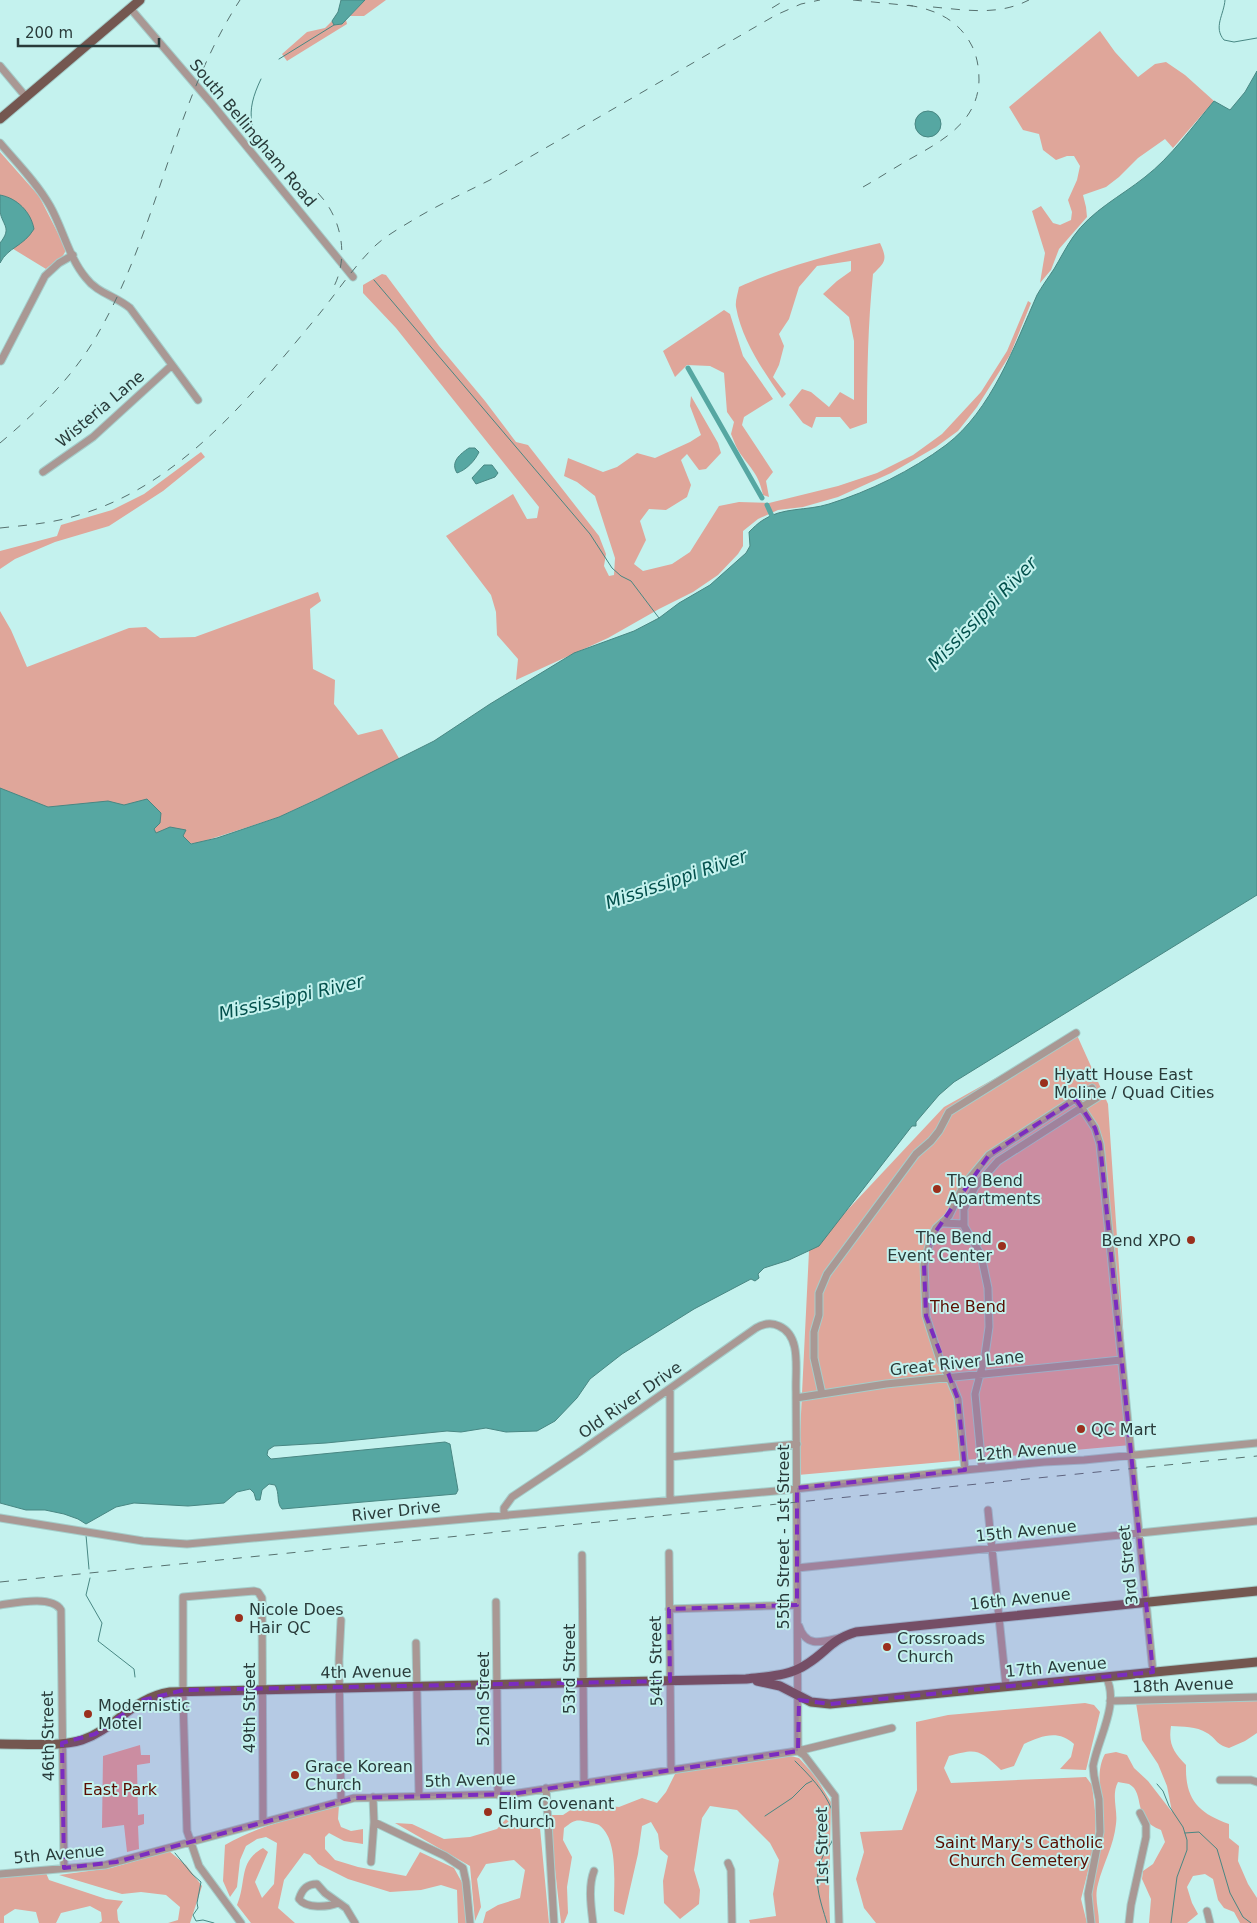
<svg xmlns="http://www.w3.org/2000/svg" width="1257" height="1923" viewBox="0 0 1257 1923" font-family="'DejaVu Sans',sans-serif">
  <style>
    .green { fill: #dfa69a }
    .water { fill: #56a7a2; stroke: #488783 }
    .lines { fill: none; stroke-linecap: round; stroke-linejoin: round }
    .stream { stroke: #488783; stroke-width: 1 }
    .canal { stroke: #56a7a2; stroke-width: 5 }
    .minor-casing { stroke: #a5cdca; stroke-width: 9 }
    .major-casing { stroke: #a5cdca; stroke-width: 11 }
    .minor { stroke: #a99894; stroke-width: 7 }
    .major { stroke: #745750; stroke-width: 9 }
    .rail { stroke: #56716f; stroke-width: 1; stroke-dasharray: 9 9; stroke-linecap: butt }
    .marked { fill: #7b2cbf; fill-opacity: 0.2; stroke: #7b2cbf; stroke-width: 4; stroke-dasharray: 10 6; stroke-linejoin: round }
    .poi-dot { fill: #9a301d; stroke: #c4f2ee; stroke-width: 2 }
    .labels { text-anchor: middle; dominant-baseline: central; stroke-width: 4; stroke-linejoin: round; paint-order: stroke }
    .street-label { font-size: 16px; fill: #293b3a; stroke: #c4f2ee }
    .poi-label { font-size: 16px; fill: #293b3a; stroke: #c4f2ee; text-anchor: start }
    .park-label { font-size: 16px; fill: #590d01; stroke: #c4f2ee }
    .water-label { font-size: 18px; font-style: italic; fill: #03504c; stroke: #c4f2ee }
  </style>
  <rect width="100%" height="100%" fill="#c4f2ee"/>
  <path class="green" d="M365,0h21l-22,16h-14z
    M346,20l1,4 -60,37 -5,-7 25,-22 18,-4 7,-7 2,4 8,-1z
    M1100,31l15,21 23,25 17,-13 11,-2 19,13 29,26 -41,47 -8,-9 -27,19 -19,19 -13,10 -23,8 3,12 1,10 -28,32 -8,21 -11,13 5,-30 -13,-42 9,-5 12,17 7,2 11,-5 1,-8 -4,-12 9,-20 3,-14 -6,-10h-7l-11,4 -13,-10 -4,-16 -16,-4 -14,-23z
    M0,152l39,44 27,53c-2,10 -13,13 -20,20l-36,-22 15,-16 -25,-24z
    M880,243c8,17 5,19 -7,31 -5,50 -6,99 -6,149l-17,6 -10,-12h-24l-4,11 -9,-5 -14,-18 13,-16 9,3 18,15 11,-15 14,8v-59l-5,-24 -26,-23 14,-13 14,-10v-10l-34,5 -18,21 -10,32 -10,15 5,12 -5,19 -6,12 13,17 -4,4c-19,-28 -40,-57 -46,-91 -1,-6 2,-14 3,-20 41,-19 96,-34 141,-44z
    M382,274l4,1 53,71 46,55 31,41 12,3 71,91 7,18 -2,12 5,10 5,-1 1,-17 -20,-62 -18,-14 -13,-6 4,-18 35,14 14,-5 20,-14 18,5 35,-16 11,-7 -11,-29 1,-10 27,47 3,10 -15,16 -7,1 -12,-16 -6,6 10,25 -4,12 -21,13 -17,-1 -9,12 6,19 -12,24 9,7 29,-7 18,-12 29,-46 20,-4 30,1 69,-17 39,-13 36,-18 29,-21 39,-42 26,-41 21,-50 3,2 -21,52 -33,52 -19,24 -22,16 -45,26 -53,24 -35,10 -25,3 -20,9 -15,12v15l-5,8 -20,21 -25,17 -34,17 -51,29 -92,42 2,-21 -21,-24 -1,-23 -5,-17 -45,-59 67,-42 14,25 10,-1 2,-11 -143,-179 -33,-35v-8z
    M724,310l6,4 13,42 30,43 -29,18 -2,8 31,47 -7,9 3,16 -6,-2c-4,-19 -10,-24 -21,-39 -5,-6 -8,-15 -11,-22l3,-12 -7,-10 -3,-39 -14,-7 -23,-1 -12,12 -12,-26z
    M201,452l4,5 -42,34 -54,35 -54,16 -40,17 -15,10v-18l57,-15 4,-11 51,-15 32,-16z
    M318,592l3,9 -11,8 3,60 22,11 -1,24 24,31 24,-6 18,31 -121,57 -81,26 -198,8v-240l11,19 16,37 102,-39 17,-1 14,11 35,-1z
    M1076,1033l32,71 23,341 -333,30 11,-224 135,-144z
    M1257,1701v32l-12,8 -16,7c-14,-4 -12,-9 -22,-15 -11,-7 -24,-6 -36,-7 -3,18 3,27 15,39 -1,34 12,48 43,59v14l10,8 -1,15 10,23 9,14v25h-17l-6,-11 -10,-4 -6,-8 -5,-21 -8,-5 -12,2 -6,11 5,16 6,11 -11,9h-38l2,-24 -9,-20 1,-8 10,-7 12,-22 -4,-12c-30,-11 -15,-37 -32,-46 -3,-1 -8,-1 -11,-2 -7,13 0,28 -2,42 -2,21 -13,40 -18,60 -4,14 1,26 1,39h-5c-1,-11 -4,-24 -3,-35 3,-23 13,-45 12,-69 0,-22 -9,-45 2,-65l11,-2 11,3 7,13 14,13 24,31 -5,-26 -9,-22 -16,-24 -6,-37z
    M1085,1703l9,2 6,7 -14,58 -26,-1 11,-12 3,-13c-16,-15 -33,-8 -50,0l-10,22 -13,4c-22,-20 -23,-22 -52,-14l-5,12 7,15 135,-6 6,8 4,34 -1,24 -14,56 6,24h-211l-12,-15 -8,-29 8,-27 -4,-20 42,-2 15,-40 -1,-68 32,-7z
    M140,1745l1,10h9v8l-13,2 1,50 6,-1v10l-6,2 1,23 -12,3 -3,-27 -22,3 1,-72z
    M786,1755l13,3 16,18 16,26 -2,95 1,26h-80l-1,-3 27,-4 -3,-22 6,-34 -9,-17 -33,-33 -27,-4 -8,12 -8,52 6,20 -1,14 -19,15 -16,-16 -1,-22 5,-25 -8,-7 -2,-15 -7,-12 -9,4 -4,28 -14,61 -10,-4c-1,-22 6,-71 -15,-86 -2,-1 -7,-2 -11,-3 -12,-3 -14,-2 -24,6l-1,12 9,17 -5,30 1,26 -4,10h-3l-12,-108h14l18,-12 38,4 23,-9 15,5 9,-11 10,-20z
    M339,1805l-1,14 3,8 10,4 12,-2v15l-19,-3 -15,-8 -4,4v12l10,11 23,7 48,9 14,-24 34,16 10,18 3,37h-9l-1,-33 -16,-5 -20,5 -31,2 -42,-13 -30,-15 -8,-9 -6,-2 -20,27 -6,28 17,15h-44l-14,-18c10,-24 1,-43 26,-57l5,4 -13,30 7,16 12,-14 3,-41 -11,-6 -9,2 -11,7 -6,14 -3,27 -7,10 -7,-16 2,-36c36,-21 75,-28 114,-40z
    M506,1819l8,8 26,1 9,95h-66l3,-11 12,-7 22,-7 5,-28 -11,-10 -28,4 -9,15 4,28 -6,14 -5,-55 -75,-43 17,1 32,15 26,-2 27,-8z
    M169,1851l17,14 16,21 -12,37h-22l10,-3 2,-13 -14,-12 -25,-3 -19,2 -63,-19 52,-7z
    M46,1873l3,7 57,19 17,2 -6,9 1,10 2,3h-21l3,-2 -1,-9 -11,-6 -29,7 -5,10h-17l-3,-11 -21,-3 -11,7v7h-4v-46z"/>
  <path class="water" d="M341,0h24l-23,24 -8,1 -2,-4 6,-9z
    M1257,71v824l-303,187 -15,13 -23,27v4h-4l-93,120 -30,14 -25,8 -6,6 1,4 -4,3 -4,-2 -57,30 -72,45 -32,25 -13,19 -22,23 -18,10 -31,1 -20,-4 -25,4 -14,-1 -121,12 -52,3 -6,4 -1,5 4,4 174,-17 5,2 8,46 -2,4 -174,15c-6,-6 -2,-16 -7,-24l-6,-1 -7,6 -2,10h-4l-2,-7 -4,-4 -13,3 -13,11 -36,3 -54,-3 -18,4 -30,17 -8,-5 -14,-5 -19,-4h-19l-26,-7v-715l48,19 60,-6 16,4 23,-6 14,14 -1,10 -6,6 2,4 14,-6 16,3 -3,6 8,8 26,-6 62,-21 39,-18 116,-58 56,-37 84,-51 60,-22 25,-13 20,-15 31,-18 36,-32 4,-7 -1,-14c4,-4 9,-9 14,-12 19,-13 44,-9 66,-16 41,-13 82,-33 117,-59 45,-34 69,-100 91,-150 5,-9 11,-17 17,-26 6,-10 12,-22 19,-32 19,-27 47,-40 72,-60 26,-20 48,-51 69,-76l16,9 15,-18z
    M915 124a13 13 0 1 1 26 0a13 13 0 1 1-26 0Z
    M0,195c17,3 31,17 34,34 -11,18 -26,18 -34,34v-20c12,-15 3,-17 0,-31 0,-5 0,-12 0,-17z
    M469,448h6l4,4c-4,9 -13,18 -22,21 -7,-11 3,-19 12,-25z
    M484,465h8l6,8 -3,4 -19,7 -4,-6z"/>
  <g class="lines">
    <path class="stream" d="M1225,0c-1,15 -12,27 -1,40l10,2 23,-4
      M279,59l55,-34
      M261,79c-17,35 -11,51 9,82
      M374,280l216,254 22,34 9,8 10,5 28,37
      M86,1535l3,34
      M90,1578l-4,17 16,28 -4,18 36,28 1,8
      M795,1761c15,15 29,29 37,49
      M1157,1784l6,7 6,15 14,21 4,13v10l-10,27 -6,46
      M765,1816l27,-18 14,-14 6,-3
      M1185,1833l14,-1 18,17 13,44 13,24 8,6
      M175,1853l17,21 9,8 -4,21 1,5 -5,7 3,6 7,-1 11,3
      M827,1923c-7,-24 -15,-42 -4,-67 3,-6 8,-11 10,-17"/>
    <path class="canal" d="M688,368l74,130
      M767,505l5,11"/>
    <defs>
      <path id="minor" d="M130,8l82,96 141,173
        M0,66l26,31
        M0,143c17,20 37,40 50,63 13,23 19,52 36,72 11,15 30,18 44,30l68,92
        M1,361l44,-85 14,-13 14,-8
        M43,472l50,-35 79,-72
        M1076,1099l19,29 5,16 53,528
        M943,1223l21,1
        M670,1389v111
        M822,1394l-8,-36v-26l5,-17v-22l8,-19 89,-120 15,-13 8,-10 10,-19 127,-79
        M796,1398l90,-14 235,-24
        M670,1457l127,-13
        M982,1468l-7,-74 10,-39 4,-28 -1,-39 -7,-33 -17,-29v-17l11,-22 23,-26 100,-64
        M965,1470l-7,-71 -9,-22 -9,-17 -14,-44 -2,-51 7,-27 5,-10 13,-12 15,-31 25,-30 103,-67
        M988,1510l18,176
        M504,1515v-7l8,-11 69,-46 175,-123c7,-4 15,-6 23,-2 23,10 16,44 17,65l2,360
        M0,1518l143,23 44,3 599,-54 179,-20 79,-8 40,-2 173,-17
        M669,1553l2,216
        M582,1555l2,227
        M797,1568l460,-47
        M496,1602l2,193
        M0,1605c15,-2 52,-10 61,5l3,258
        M669,1609l128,-4
        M799,1626c7,22 23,16 40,12
        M416,1643l3,153
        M1110,1701l147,-4
        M798,1751l6,4 31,41 4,127
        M1220,1780h31l6,2
        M546,1788l8,135
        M341,1801l-2,-141 2,-40
        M374,1822l71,34 18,12 3,14 4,41
        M371,1862l3,-40 -1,-25
        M728,1863l3,7 1,53
        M0,1874l105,-9 249,-67 158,-4 286,-43 94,-23
        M338,1903c-10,4 -32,6 -39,-4 3,-10 8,-15 18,-15l8,9 21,15 9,15
        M1207,1911l3,12
        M241,1923l-42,-57 -12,-35 -4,-131v-103l71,-6 4,1 4,6 1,224
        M593,1923c-2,-16 -5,-37 1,-52
        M1091,1923l-3,-29 12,-62 -1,-33 -5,-23 -1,-10c5,-28 27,-62 13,-89
        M1129,1923l2,-18 15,-68v-12l-6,-12"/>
      <path id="major" d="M0,119l140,-119
        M757,1681l23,5 31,16 19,2 427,-42
        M0,1744c23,0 60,3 82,-4 33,-11 50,-42 88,-48l576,-13c22,-3 42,-2 61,-15 21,-13 23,-24 49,-32l401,-41"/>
    </defs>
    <use href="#minor" class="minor-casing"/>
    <use href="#major" class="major-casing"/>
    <use href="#minor" class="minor"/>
    <use href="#major" class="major"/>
    <path class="rail" d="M853,0l60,6
      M933,7c33,3 65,9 96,-7
      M772,8l13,-8
      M863,187c16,-9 31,-19 47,-28 32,-18 68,-37 69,-79 0,-12 -2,-24 -7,-34 -13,-26 -37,-37 -65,-41
      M318,193c24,25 32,66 14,97
      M0,443c38,-32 76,-69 100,-113 59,-104 74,-229 140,-330
      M0,528c28,-3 55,-5 82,-14 100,-31 169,-118 234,-196 20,-24 37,-51 60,-73 11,-10 24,-17 37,-25 25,-15 51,-27 77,-40l286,-165 25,-11 19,-4
      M0,1582l1257,-126"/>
  </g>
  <path class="marked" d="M1076,1099l19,29 5,16 53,528 -323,32 -31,-4 -1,51 -286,43 -158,4 -238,64 -52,6 -2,-125 33,-9 48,-34 41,-10 486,-9 -1,-72 128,-4v-117l168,-18 -7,-71 -32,-83 -2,-51 7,-27 58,-83z"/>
  <g class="poi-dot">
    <circle cx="1044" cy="1083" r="5"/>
    <circle cx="937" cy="1189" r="5"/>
    <circle cx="1191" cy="1240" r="5"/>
    <circle cx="1002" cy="1246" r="5"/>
    <circle cx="1081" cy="1429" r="5"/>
    <circle cx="239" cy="1618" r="5"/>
    <circle cx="887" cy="1647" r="5"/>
    <circle cx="88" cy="1714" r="5"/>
    <circle cx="295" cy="1775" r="5"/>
    <circle cx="488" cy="1812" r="5"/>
  </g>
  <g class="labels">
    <g class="street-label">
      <text transform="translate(253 133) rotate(50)">South Bellingham Road</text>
      <text transform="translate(100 409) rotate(-40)">Wisteria Lane</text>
      <text transform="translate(957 1363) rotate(-6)">Great River Lane</text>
      <text transform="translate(630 1400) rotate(-35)">Old River Drive</text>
      <text transform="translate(1026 1451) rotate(-5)">12th Avenue</text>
      <text transform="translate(396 1511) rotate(-6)">River Drive</text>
      <text transform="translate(1026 1531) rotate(-6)">15th Avenue</text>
      <text transform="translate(783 1537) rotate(-90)">55th Street - 1st Street</text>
      <text transform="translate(1128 1565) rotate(-96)">3rd Street</text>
      <text transform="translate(1020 1599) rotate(-6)">16th Avenue</text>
      <text transform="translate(656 1661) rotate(-91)">54th Street</text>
      <text transform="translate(1056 1667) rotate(-5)">17th Avenue</text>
      <text transform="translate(569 1669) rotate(-90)">53rd Street</text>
      <text transform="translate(366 1672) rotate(-1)">4th Avenue</text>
      <text transform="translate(1183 1685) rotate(-2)">18th Avenue</text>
      <text transform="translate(483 1699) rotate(-90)">52nd Street</text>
      <text transform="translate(249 1708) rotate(-90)">49th Street</text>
      <text transform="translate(48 1736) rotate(-91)">46th Street</text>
      <text transform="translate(470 1780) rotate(-2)">5th Avenue</text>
      <text transform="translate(822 1846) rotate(-91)">1st Street</text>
      <text transform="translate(59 1854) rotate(-5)">5th Avenue</text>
    </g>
    <g class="poi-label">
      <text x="1054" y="1074">Hyatt House East<tspan x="1054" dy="18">Moline / Quad Cities</tspan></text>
      <text x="947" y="1180">The Bend<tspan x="947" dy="18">Apartments</tspan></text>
      <text x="992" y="1237" text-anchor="end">The Bend<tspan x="992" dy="18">Event Center</tspan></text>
      <text x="1181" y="1240" text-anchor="end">Bend XPO</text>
      <text x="1091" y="1429">QC Mart</text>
      <text x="249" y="1609">Nicole Does<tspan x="249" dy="18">Hair QC</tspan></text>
      <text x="897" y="1638">Crossroads<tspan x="897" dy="18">Church</tspan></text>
      <text x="98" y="1705">Modernistic<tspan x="98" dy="18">Motel</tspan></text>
      <text x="305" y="1766">Grace Korean<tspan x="305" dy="18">Church</tspan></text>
      <text x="498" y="1803">Elim Covenant<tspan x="498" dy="18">Church</tspan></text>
    </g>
    <g class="park-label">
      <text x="968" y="1306">The Bend</text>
      <text x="120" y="1789">East Park</text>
      <text x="1019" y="1842">Saint Mary's Catholic<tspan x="1019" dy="18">Church Cemetery</tspan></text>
    </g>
    <g class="water-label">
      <text transform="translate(982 613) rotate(-46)">Mississippi River</text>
      <text transform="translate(676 879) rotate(-19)">Mississippi River</text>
      <text transform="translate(291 997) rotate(-13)">Mississippi River</text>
    </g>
  </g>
  <path d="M18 38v8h141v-8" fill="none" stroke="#293b3a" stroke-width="2.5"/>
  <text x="25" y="38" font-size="15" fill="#293b3a" stroke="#c4f2ee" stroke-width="4" paint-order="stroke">200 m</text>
</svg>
